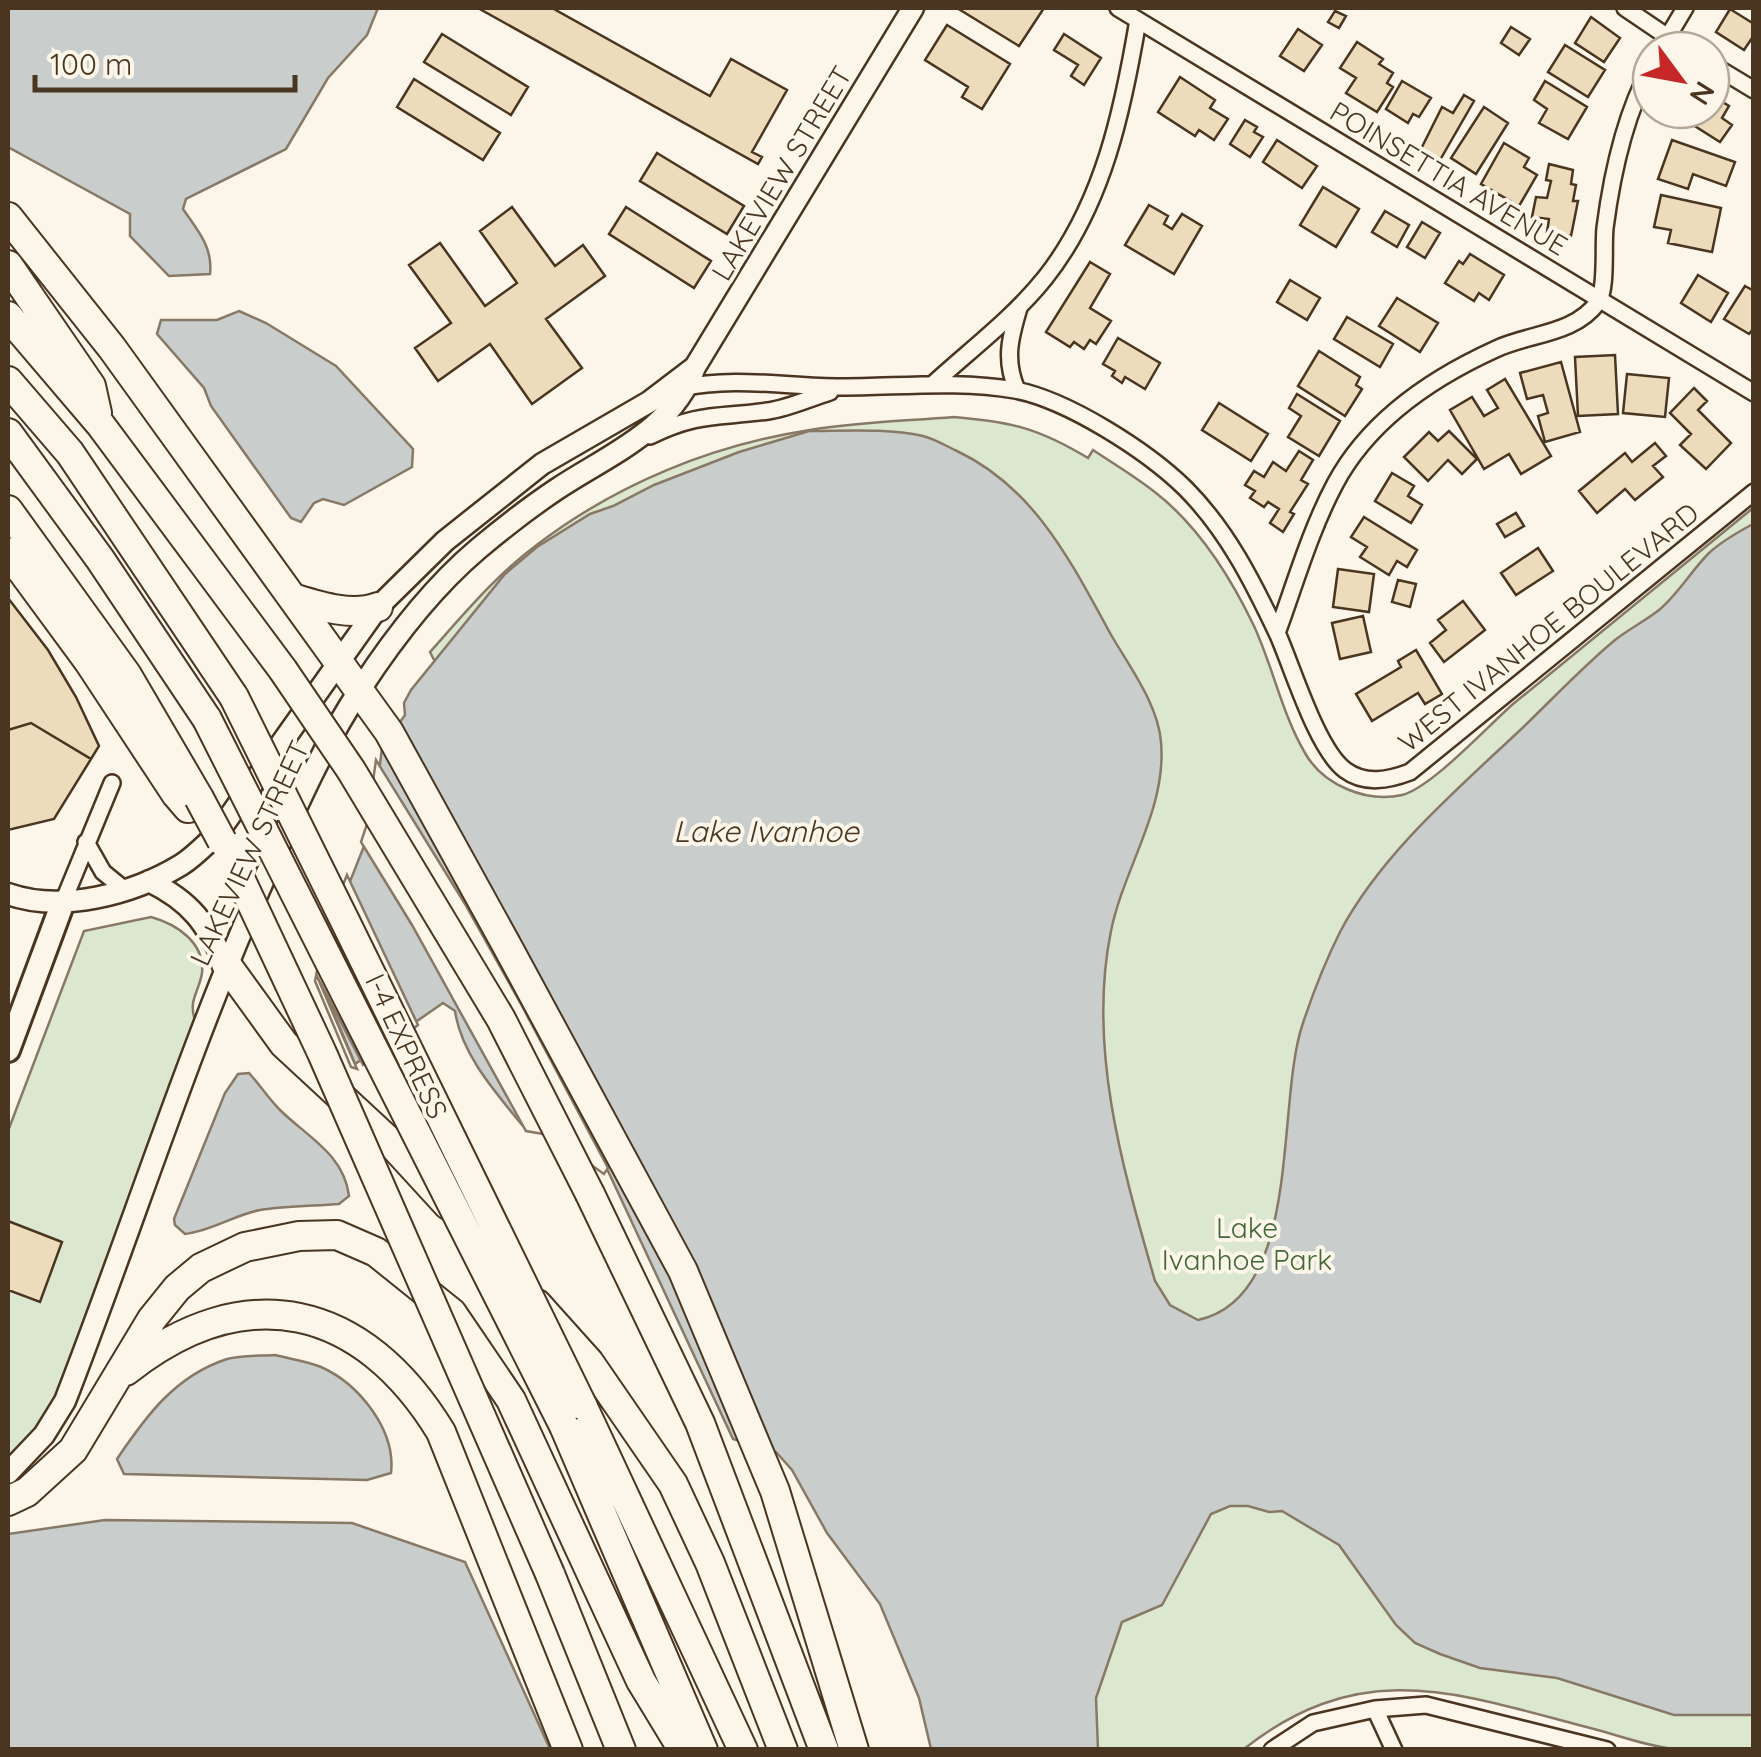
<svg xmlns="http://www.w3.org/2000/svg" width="1761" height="1757" viewBox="0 0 1761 1757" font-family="Quicksand,sans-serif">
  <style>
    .green { fill: #dce7d0; stroke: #887966; stroke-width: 2.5 }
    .water { fill: #c9cecd; stroke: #887966; stroke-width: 2.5 }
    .pier { fill: #fbf6e9; stroke: #887966; stroke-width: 2.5 }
    .building { fill: #ecdcbc; stroke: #4a3520; stroke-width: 2.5 }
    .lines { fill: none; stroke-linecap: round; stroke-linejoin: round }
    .minor-casing { stroke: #4a3520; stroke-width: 20 }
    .tertiary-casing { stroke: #4a3520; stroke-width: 25 }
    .secondary-casing { stroke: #4a3520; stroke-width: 28 }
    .motorway-casing { stroke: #4a3520; stroke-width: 32 }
    .minor { stroke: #fbf6e9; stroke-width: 15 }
    .tertiary { stroke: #fbf6e9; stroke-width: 20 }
    .secondary { stroke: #fbf6e9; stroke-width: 22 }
    .motorway { stroke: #fbf6e9; stroke-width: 28 }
    .motorway-bridge-casing { stroke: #4a3520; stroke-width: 32; stroke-linecap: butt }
    .motorway-bridge { stroke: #fbf6e9; stroke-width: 28 }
    .labels { text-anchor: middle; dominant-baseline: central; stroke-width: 8; stroke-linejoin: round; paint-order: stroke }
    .street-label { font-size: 28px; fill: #4a3520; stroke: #fbf6e9 }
    .park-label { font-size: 28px; fill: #436837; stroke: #fbf6e9 }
    .water-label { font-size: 30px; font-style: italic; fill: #4a3520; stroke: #fbf6e9 }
  </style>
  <rect width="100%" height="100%" fill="#fbf6e9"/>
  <path class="green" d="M954,417c58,5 84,11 134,41l5,-8c21,14 43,27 63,43 42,33 75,85 98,133 19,41 28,88 51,127 18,32 61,50 97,42 29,-7 86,-69 111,-91 80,-66 160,-131 240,-196v1241c-25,0 -51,3 -77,0 -27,-2 -55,-13 -82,-20 -132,-34 -230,-75 -350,20h-265l-549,-1097c34,-38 67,-78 108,-108 79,-60 174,-99 272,-114 47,-8 96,-9 144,-13z
    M151,917c25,7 54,25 51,56 -3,19 -14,27 -7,47l-128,359 -36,59 -23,20v-327l76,-200z"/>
  <path class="water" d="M8,8h370l-11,27 -39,43 -42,71 -100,50 -3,10c15,22 30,38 27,65l-41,2 -39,-40v-22l-122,-67z
    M239,311l27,12 70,43 77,83 -1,18 -68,38 -21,-6 -9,4 -13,19 -10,-4 -80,-112 -7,-18 -47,-54 4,-14h56z
    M809,431c37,0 77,-3 114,5 12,3 23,10 34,15 78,37 114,111 153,182 19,33 48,71 51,109 6,67 -37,125 -50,189 -24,117 12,238 44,350l15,24 28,15c106,-23 77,-217 105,-297 10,-30 23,-63 37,-91 40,-76 114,-140 176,-198 33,-31 64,-65 99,-94 14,-11 30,-19 44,-30 20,-17 32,-39 50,-57 13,-12 29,-21 44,-29v1191h-79l-117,-37 -77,-10 -40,-14 -25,-11 -19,-18 -57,-80 -57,-34 -13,1 -21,-6h-18l-19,8 -49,91 -40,17 -26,76 2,51h-167l-12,-51 -39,-94 -53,-71 -35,-63 -16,-18 -43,-13 -125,-268c-27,-22 -50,-39 -85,-45 -27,-33 -62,-72 -68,-115l-12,-8 -88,61 -35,-84 10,-48 42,-106 10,-78 23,-33 -1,-12 7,-13 94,-116 32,-27 53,-33 23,-8 41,-21 85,-33z
    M249,1073c11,12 19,25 31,37 26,26 64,44 69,86l-10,8c-26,2 -53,2 -79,6 -26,5 -48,21 -75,24l-10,-9 -1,-6 51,-126 13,-19z
    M275,1355c15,4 32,6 46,12 38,17 75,63 70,106l-24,7 -243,-6 -7,-15c29,-43 58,-83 110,-100 15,-4 33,-3 48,-4z
    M105,1520l247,3 113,39 85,187h-542v-215z"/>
  <path class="pier" d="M376,760l89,144 57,102 86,162 -4,6 -55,-39 -23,-4 -114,-206 -51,-83 6,-18z
    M347,875l71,150 -55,40 -47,-91 41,95 -6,-2 -36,-86 10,-51z"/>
  <path class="building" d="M478,8h74l158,88 21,-37 56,31 -35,62 10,5 -4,7z
    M957,8h87l-25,38z
    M1730,9l24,15v11l-10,15 -28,-18z
    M1335,11l11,5 -7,12 -11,-6z
    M1591,17l29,21 -16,24 -29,-19z
    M947,25l63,39 -28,45 -20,-12 6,-10 -43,-27z
    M1511,27l19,12 -11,16 -18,-12z
    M1298,29l24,16 -18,26 -24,-15z
    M442,34l86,53 -17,28 -87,-53z
    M1064,34l37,24 -17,27 -13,-9 7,-11 -24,-15z
    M1357,42l26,17 -4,5 14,9 -6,10 6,4 -16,25 -31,-19 10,-15 -16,-10z
    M1565,45l40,25 -17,27 -40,-25z
    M1180,77l35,23 -5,8 18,11 -14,21 -15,-10 -4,6 -37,-24z
    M414,79l86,54 -17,27 -86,-53z
    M1402,81l29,17 -12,19 -6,-3 -5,9 -22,-14z
    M1545,81l42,26 -19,32 -29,-16 8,-14 -13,-9z
    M1464,95l10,6 -34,59 -19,-11 21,-42 11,6z
    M1711,95l18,11 -7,12 10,7 -12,17 -41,-26 3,-6h29z
    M1484,107l24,16 -32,51 -25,-16z
    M1245,120l12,7 -3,5 9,5 -13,20 -20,-13z
    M1277,140l40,26 -15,22 -39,-26z
    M1672,140l63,22 -9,24 -33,-12 -5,15 -30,-10z
    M1504,143l25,15 -5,9 13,8 -18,31 -38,-22z
    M657,153l87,53 -17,28 -87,-53z
    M1549,164l24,6 -2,14 5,1 -3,16h5l-7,35 -24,-4 2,-13 -17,-2 4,-20 11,1 4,-17 -5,-1z
    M1323,187l36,22 -23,38 -36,-22z
    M1661,195l60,13 -9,44 -44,-9 3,-13 -17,-3z
    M1149,205l19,11 -4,8 8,5 10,-15 20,12 -28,48 -49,-29z
    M512,207l43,59 28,-21 22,31 -59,43 36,49 -50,36 -42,-60 -52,37 -23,-33 36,-25 -42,-58 31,-22 45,63 32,-23 -37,-52z
    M626,207l85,54 -17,27 -85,-54z
    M1385,211l24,14 -12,22 -25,-15z
    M1422,222l18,11 -15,25 -18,-11z
    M1470,254l34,21 -15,25 -10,-7 -5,8 -29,-18 14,-22 4,3z
    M1090,262l20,12 -20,34 21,13 -15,23 -6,-4 -6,9 -10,-7 -4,5 -24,-15z
    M1698,275l30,18 -17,29 -30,-19z
    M1290,280l30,18 -13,22 -30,-18z
    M1745,286l9,5v37l-5,6 -25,-15z
    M1397,298l41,25 -18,29 -41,-26z
    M1347,317l46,27 -13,23 -46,-28z
    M1118,338l42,25 -15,26 -20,-12 -3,6 -10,-7 3,-5 -12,-7z
    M1319,351l41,26 -4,8 6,4 -17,27 -47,-30z
    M1615,355l3,59 -40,2 -3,-59z
    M1561,362l19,70 -35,10 -7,-26 10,-3 -5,-18 -16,4 -7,-26z
    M1627,374l42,4 -4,39 -42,-4z
    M1505,379l46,77 -30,18 -12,-20 -25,15 -34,-59 22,-13 12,19 14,-8 -11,-18z
    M1694,388l13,13 -9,9 33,33 -25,26 -26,-24 11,-11 -21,-21z
    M1297,394l43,27 -21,35 -31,-19 13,-21 -12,-8z
    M1219,403l49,31 -17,27 -49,-31z
    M1449,431l28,28 -15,15 -14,-14 -20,21 -24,-24 25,-25 9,9z
    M1655,443l11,13 -13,10 10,11 -28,23 -10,-11 -28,24 -18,-22 46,-38 7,9z
    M1299,451l14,9 -12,20 7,4 -18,28 4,2 -11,18 -13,-9 9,-14 -11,-7 -4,5 -14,-9 5,-7 -10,-6 9,-14 10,6 9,-15 13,9z
    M1392,473l22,13 -6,10 14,9 -11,18 -36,-22z
    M1516,513l8,13 -19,11 -8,-13z
    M1364,517l53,33 -10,17 -10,-6 -8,14 -29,-18 7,-10 -16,-10z
    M1538,548l15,23 -37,24 -15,-22z
    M1338,569l36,5 -5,38 -36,-5z
    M1398,580l18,4 -6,23 -18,-5z
    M8,598l40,52 28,47 23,49 -8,13 -60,-36 -23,7z
    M1463,601l22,29 -41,32 -14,-19 16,-13 -8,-10z
    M1363,616l8,36 -31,7 -8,-36z
    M1416,650l26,44 -17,10 -7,-11 -46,28 -16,-27 45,-27 -3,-6z
    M31,723l60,36 -37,60 -46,11v-100z
    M8,1221l54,21 -22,60 -32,-12z"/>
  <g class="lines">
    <defs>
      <path id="minor" d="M1118,8l636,385
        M1625,8l62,42
        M1660,50l25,-42
        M1711,64l43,26
        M933,384c37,-34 80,-66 112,-106 58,-73 78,-168 93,-258
        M682,388c51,-12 107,-1 159,-1 58,0 117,-7 174,3 53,10 132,61 170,98 42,42 68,94 93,147 15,34 39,114 67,135 20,15 44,10 65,2l344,-280
        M1017,390c-13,-30 -7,-52 2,-82
        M650,436c49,-24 68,-18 118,-25 21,-3 42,-13 62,-19
        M1277,633c18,-49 33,-102 58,-149 34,-64 97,-106 161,-135 34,-16 78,-14 102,-47 9,-13 5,-56 7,-74 7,-54 20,-114 46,-161
        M86,842l17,30 22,18
        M63,902l49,-119
        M1375,1709l19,41
        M1272,1750l41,-27 62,-14 51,-4 181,45"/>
      <path id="tertiary" d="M149,881c43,21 56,42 77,83
        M8,894c54,19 125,0 173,-29 13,-8 25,-21 36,-31l161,-227 67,-66 97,-77 107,-62 46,-35 218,-359
        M8,1473l36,-38 21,-34c68,-175 124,-354 200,-524 29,-65 57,-130 96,-189 32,-49 72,-101 117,-139 25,-21 52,-42 79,-60 51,-34 116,-59 138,-122"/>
      <path id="secondary" d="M8,1050l55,-148"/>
      <path id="motorway" d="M8,217l104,131 277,384 117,212 177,327 92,220 79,259
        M8,265l83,121 6,27
        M8,316l92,108 183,246
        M8,381l62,72 164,244
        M8,433l92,126 107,160
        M8,510l119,165 72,123
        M8,552l81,110 87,132 12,14
        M293,598c26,8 59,19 85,9
        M226,964l58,80 108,100 56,61
        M590,1194l110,229 124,327
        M537,1304l52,58 84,122 37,79 73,187
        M126,1371c120,-95 237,-67 315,61l127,318
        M582,1405l161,345
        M564,1426l139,324
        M8,1501l19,-9 46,-42 79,-131 25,-31 24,-20 44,-21 54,-11 38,-1 39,17 76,61 59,87 130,281 42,69
        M550,1574l71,176"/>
    </defs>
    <use href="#minor" class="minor-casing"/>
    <use href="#tertiary" class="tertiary-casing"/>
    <use href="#secondary" class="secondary-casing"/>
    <use href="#motorway" class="motorway-casing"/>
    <use href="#minor" class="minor"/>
    <use href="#tertiary" class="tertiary"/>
    <use href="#secondary" class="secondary"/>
    <use href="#motorway" class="motorway"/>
    <defs>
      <path id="motorway-bridge" d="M283,670l68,100 150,249 89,175
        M234,697c118,235 231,472 348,708
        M207,719l357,707
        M199,798l23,43
        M238,874l84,179 228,521"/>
    </defs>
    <use href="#motorway-bridge" class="motorway-bridge-casing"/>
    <use href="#motorway-bridge" class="motorway-bridge"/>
  </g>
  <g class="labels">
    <g class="street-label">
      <text transform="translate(781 173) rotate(-59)">LAKEVIEW STREET</text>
      <text transform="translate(1449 178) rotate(31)">POINSETTIA AVENUE</text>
      <text transform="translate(1548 627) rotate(-39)">WEST IVANHOE BOULEVARD</text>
      <text transform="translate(249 853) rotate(-65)">LAKEVIEW STREET</text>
      <text transform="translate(407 1046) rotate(65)">I-4 EXPRESS</text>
    </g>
    <g class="park-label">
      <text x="1247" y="1227">Lake<tspan x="1247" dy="32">Ivanhoe Park</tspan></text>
    </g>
    <g class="water-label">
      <text x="766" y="831">Lake Ivanhoe</text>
    </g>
  </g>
  <rect width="1761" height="1757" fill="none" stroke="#4a3520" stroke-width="20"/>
  <g transform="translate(1681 80) rotate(122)"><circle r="48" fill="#fbf6e9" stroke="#b4a999" stroke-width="2.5"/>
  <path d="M0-8L18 38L0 25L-18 38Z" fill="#c62828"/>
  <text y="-15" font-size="28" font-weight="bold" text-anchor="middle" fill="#4a3520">N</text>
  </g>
  <path d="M35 75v15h260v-15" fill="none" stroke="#4a3520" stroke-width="5"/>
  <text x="50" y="75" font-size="30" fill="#4a3520" stroke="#fbf6e9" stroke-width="8" paint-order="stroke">100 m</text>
</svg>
